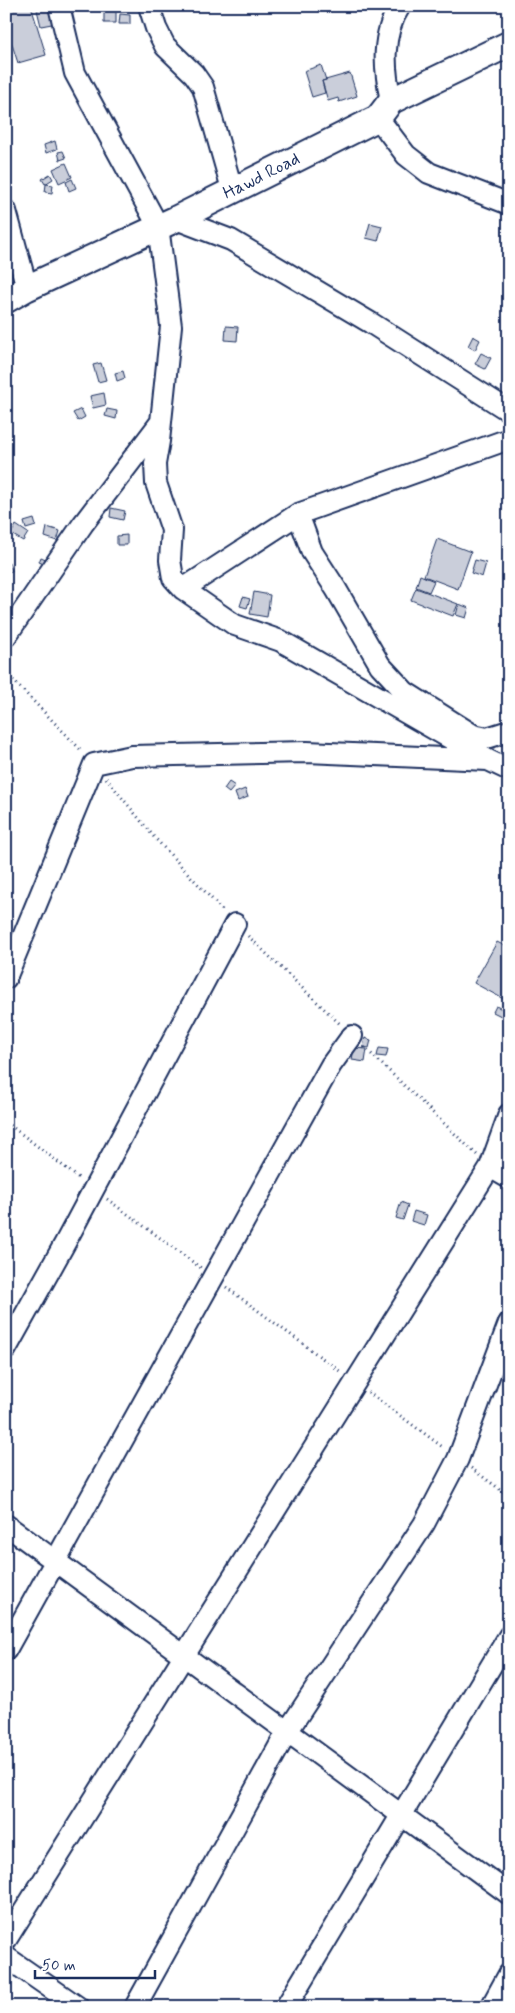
<svg xmlns="http://www.w3.org/2000/svg" width="515" height="2013" viewBox="0 0 515 2013" font-family="Mynerve,sans-serif">
  <style>
    .building { fill: #caceda; stroke: #1b2f5e }
    .lines { fill: none; stroke-linecap: round; stroke-linejoin: round }
    .minor-casing { stroke: #1b2f5e; stroke-width: 24 }
    .major-casing { stroke: #1b2f5e; stroke-width: 29 }
    .path { stroke: #1b2f5e; stroke-width: 3; stroke-dasharray: 1 4; stroke-linecap: butt }
    .minor { stroke: #fff; stroke-width: 20 }
    .major { stroke: #fff; stroke-width: 25 }
    .labels { text-anchor: middle; dominant-baseline: central; stroke-width: 4.5; stroke-linejoin: round; paint-order: stroke }
    .street-label { font-size: 18px; fill: #1b2f5e; stroke: #fff }
  </style>
  <rect width="100%" height="100%" fill="#fff"/>
  <filter id="ink" filterUnits="userSpaceOnUse"><feTurbulence type="fractalNoise" baseFrequency=".02" numOctaves="2"/><feDisplacementMap in="SourceGraphic" scale="10" xChannelSelector="R" yChannelSelector="G"/><feConvolveMatrix kernelMatrix="1 2 1 2 8 2 1 2 1" color-interpolation-filters="sRGB"/></filter>
  <g filter="url(#ink)">
    <path class="building" d="M6,6h25l15,49 -28,8 -12,-37z
      M55,6l13,15 -27,5 -4,-16z
      M104,11h12v12h-12z
      M120,14l10,1v9h-11z
      M321,65l5,15 -4,1 3,12 -13,4 -8,-26z
      M350,73l7,23 -18,6 -1,-4 -10,3 -6,-20z
      M55,141l2,8 -11,4 -2,-8z
      M63,151l3,7 -6,2 -2,-8z
      M66,163l6,14 -13,6 -6,-14z
      M50,174l3,5 -8,5 -3,-5z
      M72,179l4,9 -7,3 -3,-9z
      M46,184l7,1 -1,8 -7,-1z
      M370,223l12,3 -4,15 -12,-3z
      M226,326l12,1 -1,14 -12,-1z
      M473,336l7,4 -5,10 -7,-4z
      M481,353l10,5 -6,11 -10,-5z
      M101,363l5,17 -8,2 -5,-17z
      M123,371l2,7 -8,3 -2,-8z
      M104,393l2,12 -13,3 -3,-12z
      M81,409l4,8 -7,4 -5,-8z
      M107,409l10,2 -1,8 -11,-3z
      M111,508l14,3 -2,9 -13,-3z
      M34,519l2,7 -10,3 -2,-7z
      M16,525l12,8 -5,8 -12,-7z
      M47,527l13,4 -3,10 -12,-4z
      M127,535v10h-10v-9z
      M437,539l34,13 -13,37 -34,-13z
      M41,557l7,3 -2,5 -7,-3z
      M475,560l11,3 -4,14 -11,-4z
      M6,563h3l3,8 -6,2z
      M420,575l14,6 -5,11 -13,-5z
      M416,588l42,16 -5,12 -42,-16z
      M254,592l16,3 -3,22 -17,-3z
      M243,597l7,2 -3,9 -7,-2z
      M459,604l10,4 -3,10 -10,-3z
      M229,782l6,4 -6,7 -5,-4z
      M245,789l3,8 -10,4 -3,-8z
      M6,882l2,25h-2z
      M497,942l12,6v54l-35,-19z
      M496,1006l8,4 -3,6 -8,-4z
      M365,1038l6,2 -2,8 -6,-1z
      M354,1048l13,1 -2,13 -13,-2z
      M379,1048l9,1 -2,8 -9,-1z
      M401,1202l7,3 -5,15 -7,-2z
      M414,1211l13,4 -3,10 -13,-4z"/>
    <g class="lines">
      <defs>
        <path id="minor" d="M59,6l16,67 83,153 13,100 -12,115 -4,23 1,19 16,47 -2,30 3,18 10,11 52,36 46,16 207,119
          M149,6l7,22 9,18 29,28 9,13 29,102
          M391,101c-7,-33 -10,-66 9,-95
          M378,118l28,37 23,18 80,31
          M6,211l21,77
          M176,219l55,21 140,83 138,88
          M298,514l14,38 24,37 44,76 25,27 68,43 14,3 22,-7
          M183,589l115,-75 211,-75
          M6,636l77,-112 77,-101
          M6,978l88,-214 38,-8 175,-4 181,8 21,10
          M490,1167l19,11
          M6,1349l59,-106 170,-319
          M6,1525l503,369
          M6,1650l325,-585 21,-29
          M6,1940l484,-773 19,-53
          M6,1957l72,50
          M135,2007l152,-275 137,-208 34,-65 51,-136
          M286,2007l223,-371
          M491,2007l18,-33"/>
        <g id="major">
          <path id="s1" d="M6,300l21,-12 149,-69 202,-101 13,-17 118,-57"/>
        </g>
      </defs>
      <use href="#minor" class="minor-casing"/>
      <use href="#major" class="major-casing"/>
      <path class="path" d="M6,673l76,78
        M106,778l48,59 70,75
        M248,936l93,89
        M364,1047l113,108
        M6,1122l74,57
        M107,1199l94,69
        M226,1287l115,85
        M368,1392l76,56
        M471,1468l38,28"/>
      <use href="#minor" class="minor"/>
      <use href="#major" class="major"/>
    </g>
  </g>
  <g class="labels">
    <g class="street-label">
      <text stroke="none"><textPath href="#s1" startOffset="284">Hawd Road</textPath></text>
    </g>
  </g>
  <rect width="515" height="2013" fill="none" stroke="#fff" stroke-width="25"/>
  <rect x="12" y="12" width="490" height="1988" fill="none" stroke="#1b2f5e" stroke-width="2" filter="url(#ink)"/>
  <path d="M35 1970v8h120v-8" fill="none" stroke="#1b2f5e" stroke-width="2.5"/>
  <text x="42" y="1970" font-size="15" fill="#1b2f5e" stroke="#ffffff" stroke-width="4" paint-order="stroke">50 m</text>
</svg>
